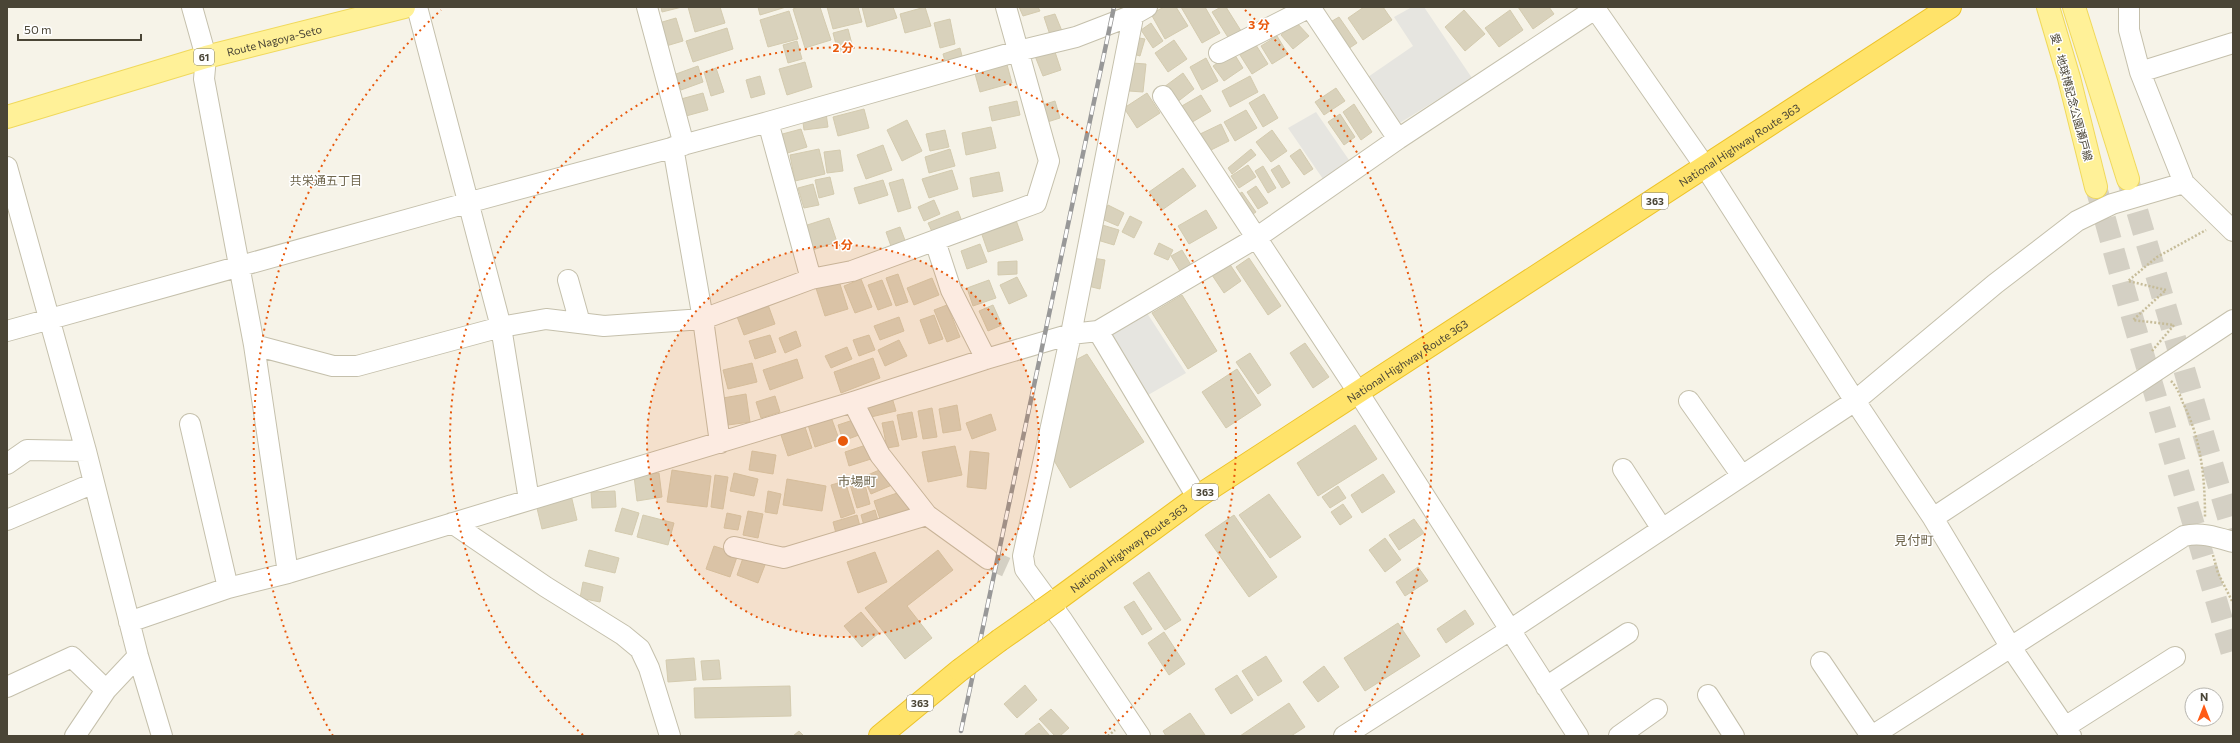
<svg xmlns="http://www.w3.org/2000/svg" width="2240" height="743" viewBox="0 0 2240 743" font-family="Commissioner,'Noto Sans JP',sans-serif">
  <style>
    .parking { fill: #e6e5e0 }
    .building { fill: #d9d2bc; stroke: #d4cbaf }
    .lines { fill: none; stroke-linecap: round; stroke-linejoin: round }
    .minor-tunnel { stroke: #d4d0c4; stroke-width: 20; stroke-dasharray: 20 10; stroke-linecap: butt }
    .major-tunnel { stroke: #d4d0c4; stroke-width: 22; stroke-dasharray: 22 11; stroke-linecap: butt }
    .minor-casing { stroke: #c5c0ac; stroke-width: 22 }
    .major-casing { stroke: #f0d95c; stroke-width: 24 }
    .highway-casing { stroke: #edc32a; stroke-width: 24 }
    .path { stroke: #c6bc99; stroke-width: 2.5; stroke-dasharray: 2 2; stroke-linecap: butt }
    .minor { stroke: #fff; stroke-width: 20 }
    .major { stroke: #fff198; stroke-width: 22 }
    .highway { stroke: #ffe36a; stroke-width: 22 }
    .rail-casing { stroke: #989898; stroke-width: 4.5 }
    .rail { stroke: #fff; stroke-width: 3; stroke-dasharray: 9; stroke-linecap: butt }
    .highway-bridge-casing { stroke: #edc32a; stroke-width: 24; stroke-linecap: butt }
    .highway-bridge { stroke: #ffe36a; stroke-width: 22 }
    .ring { fill: none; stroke: #e8590c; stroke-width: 2; stroke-dasharray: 2 4 }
    .labels { text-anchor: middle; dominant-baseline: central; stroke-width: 3; stroke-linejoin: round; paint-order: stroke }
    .shield { fill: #fff; stroke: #807d72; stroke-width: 1 }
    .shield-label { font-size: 10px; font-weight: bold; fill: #4a4536 }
    .street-label { font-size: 11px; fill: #4a4536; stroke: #fff }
    .neighbourhood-label { font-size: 12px; fill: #6e654c; stroke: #fff }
    .quarter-label { font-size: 13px; fill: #6e654c; stroke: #fff }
    .centre { fill: #e8590c; stroke: #fff; stroke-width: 2 }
    .ring-label { font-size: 12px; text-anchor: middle; font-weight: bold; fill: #e8590c; stroke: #fff; stroke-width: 3; stroke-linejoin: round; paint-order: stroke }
  </style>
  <rect width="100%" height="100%" fill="#f6f3e8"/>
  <path class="parking" d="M1412,7h12l48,71 -77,48 -30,-47 48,-33 -19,-29z
    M1316,112l33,48 -26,19 -35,-51z
    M1145,310l41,63 -43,25 -38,-62z"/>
  <path class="building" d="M661,7h21l-20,5z
    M688,7h32l5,16 -30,9z
    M758,7h28l-26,8z
    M798,7h22l11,33 -26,8 -12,-39z
    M827,7h31l4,15 -29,7z
    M862,7h31l4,11 -30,9z
    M925,7l6,19 -26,7 -5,-19z
    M1019,7h19l2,4 -17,5z
    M1164,7h12l12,19 -23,13 -14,-25z
    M1181,7h24l15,26 -18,10z
    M1221,7h5l17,27 -12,8 -19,-30z
    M1364,7h19l9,13 -29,20 -15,-22z
    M1518,7h31l5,7 -21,15z
    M1464,10l21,24 -20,17 -20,-24z
    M1510,10l13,20 -24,17 -14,-19z
    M789,11l9,28 -30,8 -8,-27z
    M1055,14l7,17 -12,4 -6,-18z
    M1339,17l18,26 -12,8 -18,-27z
    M676,18l7,23 -17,5 -7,-23z
    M950,19l5,25 -15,4 -6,-25z
    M1296,22l13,14 -16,13 -12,-14z
    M1151,23l12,18 -10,7 -12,-18z
    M727,28l6,21 -40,13 -7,-21z
    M848,29l5,19 -15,4 -5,-19z
    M1277,36l11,18 -16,10 -11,-18z
    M1134,37l11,2 -5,17 -10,-3z
    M1174,40l13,19 -19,13 -13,-19z
    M797,41l5,18 -14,4 -5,-18z
    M1256,45l12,19 -16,10 -12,-19z
    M960,48l3,12 -17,5 -3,-11z
    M1054,49l7,21 -18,6 -8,-20z
    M1233,52l10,16 -19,13 -11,-15z
    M1206,58l12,23 -16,9 -12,-23z
    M1006,61l6,22 -32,9 -6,-22z
    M805,62l7,25 -25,8 -8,-26z
    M1132,63l14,1 -3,28 -14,-1z
    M698,66l5,16 -22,8 -5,-16z
    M716,68l8,24 -13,4 -7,-24z
    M1183,73l11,16 -18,14 -12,-16z
    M760,76l5,18 -14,4 -5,-18z
    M1250,76l8,16 -28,15 -8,-16z
    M1336,88l9,13 -21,14 -9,-13z
    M703,93l5,17 -22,6 -5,-17z
    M1147,93l13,20 -23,15 -13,-20z
    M1264,94l14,24 -15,9 -14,-24z
    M1201,95l10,16 -22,13 -9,-17z
    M1017,101l3,14 -28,6 -3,-14z
    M1055,101l5,17 -19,6 -5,-17z
    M1354,104l18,28 -11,8 -18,-28z
    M864,109l5,19 -31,8 -5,-19z
    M1246,110l11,18 -22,13 -11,-19z
    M826,113l2,14 -24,3 -2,-15z
    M1340,114l15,23 -11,8 -16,-23z
    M907,120l15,31 -20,10 -15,-31z
    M1221,124l8,17 -22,11 -9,-17z
    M991,127l5,21 -30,7 -4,-22z
    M801,129l6,18 -26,8 -6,-19z
    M945,130l4,17 -19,4 -4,-17z
    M1272,130l15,21 -16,11 -15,-20z
    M883,145l9,25 -26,9 -9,-24z
    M819,149l6,25 -30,7 -5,-26z
    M950,149l5,17 -26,7 -4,-16z
    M1251,149l5,6 -24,19 -4,-6z
    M1300,149l13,20 -9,6 -14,-19z
    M840,150l3,21 -16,2 -3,-21z
    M1248,165l8,12 -17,11 -8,-12z
    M1279,165l11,18 -8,5 -11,-18z
    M1263,166l13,22 -8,5 -13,-22z
    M1183,168l13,18 -34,24 -13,-18z
    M952,170l6,19 -29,9 -7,-19z
    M999,172l4,19 -30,6 -3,-19z
    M830,177l4,17 -15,4 -4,-18z
    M903,179l8,29 -13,4 -9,-29z
    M883,180l5,15 -29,9 -5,-16z
    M813,184l6,21 -15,3 -6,-20z
    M1256,186l12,17 -10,6 -11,-17z
    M1242,192l14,20 -9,6 -14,-20z
    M934,200l6,14 -16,7 -6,-14z
    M1108,205l16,8 -6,13 -16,-7z
    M1206,210l11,18 -28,16 -11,-18z
    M958,211l5,13 -29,12 -6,-13z
    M1130,216l12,6 -8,16 -12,-6z
    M829,218l8,24 -31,10 -8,-24z
    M1016,220l7,20 -35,12 -7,-20z
    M1099,224l20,6 -5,15 -20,-6z
    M900,227l6,16 -14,6 -6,-17z
    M1159,243l14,7 -5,10 -14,-6z
    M980,244l7,18 -20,7 -6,-18z
    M1182,250l9,15 -11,6 -9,-15z
    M1093,258l12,2 -5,29 -12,-3z
    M1249,258l32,48 -13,9 -32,-48z
    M1017,261v13l-19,1v-13z
    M1229,263l12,18 -17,12 -12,-18z
    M898,274l10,28 -12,4 -10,-28z
    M1017,277l10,19 -18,8 -9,-19z
    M838,278l10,31 -23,7 -10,-31z
    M932,278l7,17 -25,10 -7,-17z
    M861,279l11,28 -17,6 -11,-27z
    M882,280l10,25 -14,5 -10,-25z
    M989,280l7,18 -23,8 -6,-18z
    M1182,295l35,56 -29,18 -36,-56z
    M767,302l8,22 -31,11 -8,-21z
    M947,305l13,32 -13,5 -13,-32z
    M993,305l9,20 -14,6 -9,-20z
    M934,315l9,24 -14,5 -9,-24z
    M899,317l5,14 -24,9 -6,-14z
    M796,331l5,15 -16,7 -6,-15z
    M770,335l6,17 -21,7 -6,-18z
    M869,335l6,15 -16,6 -6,-16z
    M899,340l8,16 -22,10 -7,-16z
    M1305,343l24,34 -16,11 -23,-35z
    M847,347l5,12 -21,9 -6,-12z
    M1250,353l21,32 -13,9 -22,-32z
    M1087,354l57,88 -74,46 -18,-31 14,-92z
    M873,358l7,20 -39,15 -7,-21z
    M797,359l6,19 -33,12 -7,-20z
    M752,363l5,19 -29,7 -5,-19z
    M1237,369l24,36 -35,23 -24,-36z
    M746,394l4,28 -22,3 -5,-27z
    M891,394l5,17 -25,6 -5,-16z
    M775,396l5,16 -19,6 -5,-16z
    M957,405l4,25 -18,3 -4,-24z
    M932,408l5,29 -14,2 -5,-28z
    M912,412l5,25 -15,3 -5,-25z
    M991,414l5,16 -24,9 -6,-16z
    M831,417l8,22 -24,8 -7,-22z
    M853,420l6,15 -16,6 -5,-16z
    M893,421l6,25 -12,2 -5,-25z
    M1355,425l22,34 -59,37 -21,-33z
    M805,427l7,21 -24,8 -7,-21z
    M866,445l5,14 -22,7 -4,-14z
    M955,446l7,29 -34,7 -6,-30z
    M752,451l24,4 -3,19 -24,-4z
    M970,451l19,2 -3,36 -19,-2z
    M884,468l8,17 -21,9 -8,-17z
    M672,470l39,6 -4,31 -40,-5z
    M659,473l3,24 -25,4 -3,-25z
    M734,473l24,6 -4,17 -24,-5z
    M1383,474l12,18 -33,21 -11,-18z
    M715,475l13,2 -5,32 -12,-2z
    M863,477l7,27 -13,4 -8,-27z
    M787,479l39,7 -4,25 -39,-6z
    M845,481l10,32 -14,5 -10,-33z
    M1338,486l8,12 -16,10 -8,-11z
    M615,491l1,16 -24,1 -1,-16z
    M768,491l13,3 -4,20 -12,-2z
    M903,491l6,18 -29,10 -6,-18z
    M1269,494l32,43 -31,21 -31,-43z
    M571,495l6,25 -35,9 -6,-25z
    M1343,504l9,13 -12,8 -9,-13z
    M622,508l17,5 -7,22 -17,-4z
    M875,510l4,14 -14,5 -4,-14z
    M748,511l15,3 -5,24 -15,-3z
    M727,513l14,3 -3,14 -14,-2z
    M643,515l31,8 -6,22 -31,-8z
    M857,515l4,15 -24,7 -4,-15z
    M1234,515l43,62 -28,20 -44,-62z
    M1414,519l10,14 -25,17 -10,-15z
    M1385,538l16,22 -16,12 -16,-22z
    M714,546l24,8 -8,23 -24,-8z
    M589,550l30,8 -4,15 -30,-7z
    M938,550l15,20 -46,36 25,32 -27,21 -40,-51z
    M875,552l12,30 -29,11 -11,-31z
    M743,558l22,7 -7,18 -21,-8z
    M1418,567l10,14 -23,15 -9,-14z
    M1149,572l32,48 -16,10 -32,-47z
    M583,582l20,5 -3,15 -20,-4z
    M1134,601l18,28 -10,6 -18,-28z
    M1465,610l9,14 -28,19 -9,-14z
    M861,612l18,21 -17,14 -18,-21z
    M1398,623l22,33 -55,35 -21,-33z
    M1164,632l21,32 -16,11 -21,-32z
    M1266,656l16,25 -24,15 -16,-25z
    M694,658l2,22 -28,2 -2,-22z
    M719,660l2,19 -18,1 -2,-19z
    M1324,666l15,21 -21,15 -15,-20z
    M1237,675l16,25 -22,14 -16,-25z
    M1025,685l12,15 -20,18 -13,-14z
    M790,686l1,30 -96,2 -1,-30z
    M1289,703l16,24 -14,9h-51z
    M1051,709l18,19 -9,8h-5l-16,-17z
    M1190,713l15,22 -39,1 -3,-5z
    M1039,723l11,13h-24l-1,-2z
    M799,731l5,5h-11z"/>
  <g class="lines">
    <path class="minor-tunnel" d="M988,559l20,9"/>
    <path class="major-tunnel" d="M2128,180l105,354
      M2096,187l37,133 100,337"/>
    <defs>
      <path id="minor" d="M192,7l14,50 -2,22 50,266 34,228
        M417,7l84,320 28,173
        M647,7l37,138
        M1135,7l-64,327 -48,222 2,13 38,52 77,115
        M1594,7l112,161 149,233 78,117 77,128 61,90
        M2129,7v23l11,42
        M2233,43l-93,29 44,111 49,48
        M1219,53l91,-46 88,132
        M1163,96l195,296 220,344
        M768,122l43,157
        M673,147l30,172 17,124
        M7,167l79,284 52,205 24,80
        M935,241l16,49 35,69
        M568,280l12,43
        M7,331l460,-128 301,-81 250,-71 58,-14 57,-22 14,-8
        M1098,331l99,166
        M254,345l79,21h24l144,-39 45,-8 58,7 99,-7 108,-40 41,-8 184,-68 13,-42 -43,-154
        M1689,401l53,75
        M853,402l27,53 47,60 61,44
        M190,424l38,164
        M7,464l20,-14 59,1
        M1623,469l39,60
        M1933,518l300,-198
        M7,520l87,-37
        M452,523l94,64 77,48 17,14 9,19 21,68
        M734,547l50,11 143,-43
        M129,622l99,-34 60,-15 565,-171 133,-43 85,-25 27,-3 158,-93 142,-99 197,-130
        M1821,662l50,74
        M7,687l65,-30 34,33
        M1546,687l82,-54
        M1708,695l26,41
        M2065,727l110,-70
        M75,736l31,-46 32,-34
        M1344,736l166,-106 345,-229 140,-117 82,-63 35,-17 72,-21
        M1619,736l38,-27
        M1872,736l312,-200c17,-4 32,1 49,6"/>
      <g id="major">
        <path d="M2048,7l21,71 27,109"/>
        <path d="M2074,7l54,172"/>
        <path id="s1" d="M7,117l199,-60 198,-50"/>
      </g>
      <g id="highway">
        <path id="s2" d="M1058,599l139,-102 753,-490"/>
        <path d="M1000,640l37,-26"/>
        <path d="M880,736l80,-66"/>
      </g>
    </defs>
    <use href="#minor" class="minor-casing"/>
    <use href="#major" class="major-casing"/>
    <use href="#highway" class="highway-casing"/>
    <path class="path" d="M2152,351l22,-26 -41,-5 33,-30 -38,-9 29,-24 49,-27
      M2171,381c6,6 9,14 12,22 18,36 22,74 22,114
      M2213,555l5,18 15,30
      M1108,736l7,-6"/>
    <use href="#minor" class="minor"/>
    <use href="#major" class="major"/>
    <use href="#highway" class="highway"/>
    <defs>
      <path id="rail" d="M961,731l153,-724"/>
    </defs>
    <use href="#rail" class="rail-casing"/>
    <use href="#rail" class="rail"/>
    <defs>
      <path id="highway-bridge" d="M1037,614l21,-15
        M960,670l40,-30"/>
    </defs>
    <use href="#highway-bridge" class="highway-bridge-casing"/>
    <use href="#highway-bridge" class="highway-bridge"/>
  </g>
  <circle cx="843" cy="441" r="196" fill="#e8590c" fill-opacity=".12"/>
  <g class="ring">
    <circle cx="843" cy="441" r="196"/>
    <path d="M583 735A393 393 0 1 1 1103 735"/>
    <path d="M333 736A589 589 0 0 1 441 10M1245 10A589 589 0 0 1 1353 736"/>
  </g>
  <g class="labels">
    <g class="shield">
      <rect x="194" y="49" width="20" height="16" rx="3"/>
      <rect x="1642" y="193" width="26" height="16" rx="3"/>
      <rect x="1192" y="484" width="26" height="16" rx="3"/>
      <rect x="907" y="695" width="26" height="16" rx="3"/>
    </g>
    <g class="shield-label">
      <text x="204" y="57">61</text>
      <text x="1655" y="201">363</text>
      <text x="1205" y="492">363</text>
      <text x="920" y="703">363</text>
    </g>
    <g class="street-label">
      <text stroke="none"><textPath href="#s1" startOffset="278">Route Nagoya-Seto</textPath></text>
      <text transform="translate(2072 97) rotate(75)">愛・地球博記念公園瀬戸線</text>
      <text stroke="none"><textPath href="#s2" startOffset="819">National Highway Route 363</textPath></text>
      <text stroke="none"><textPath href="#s2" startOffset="423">National Highway Route 363</textPath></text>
      <text stroke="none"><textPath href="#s2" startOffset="87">National Highway Route 363</textPath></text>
    </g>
    <g class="neighbourhood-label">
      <text x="326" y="180">共栄通五丁目</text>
    </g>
    <g class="quarter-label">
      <text x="857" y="481">市場町</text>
      <text x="1914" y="540">見付町</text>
    </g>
  </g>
  <circle cx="843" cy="441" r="6" class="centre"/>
  <g class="ring-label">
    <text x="1259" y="29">3 分</text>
    <text x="843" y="52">2 分</text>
    <text x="843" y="249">1 分</text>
  </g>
  <rect width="2240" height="743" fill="none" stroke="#4a4536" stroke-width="16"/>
  <g transform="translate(2204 707)"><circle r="19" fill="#ffffff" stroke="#b7b5af"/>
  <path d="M0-3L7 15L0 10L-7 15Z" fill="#ff5b16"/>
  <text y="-6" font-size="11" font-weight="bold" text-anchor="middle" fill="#4a4536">N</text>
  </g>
  <path d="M18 34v6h123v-6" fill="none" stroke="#4a4536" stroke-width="2"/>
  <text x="24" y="34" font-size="12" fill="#4a4536" stroke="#ffffff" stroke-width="3" paint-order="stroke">50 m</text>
</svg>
